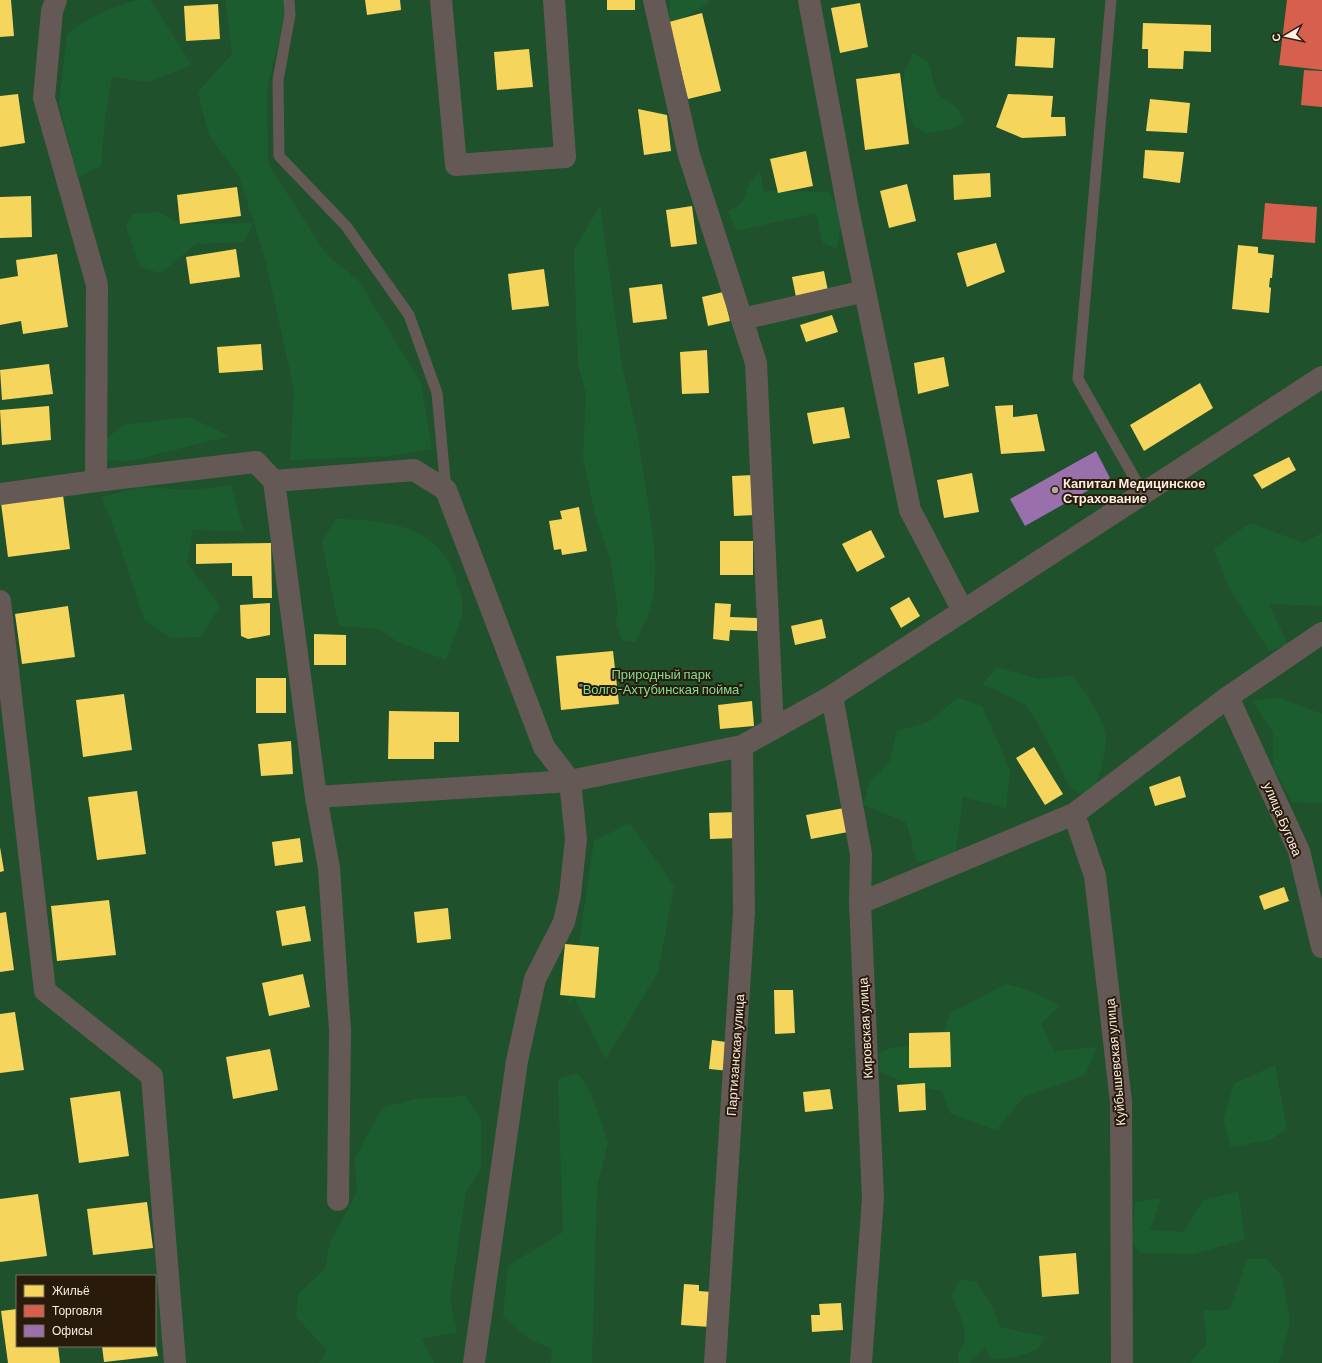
<svg xmlns="http://www.w3.org/2000/svg" width="1322" height="1363" viewBox="0 0 1322 1363" font-family="Barlow,sans-serif">
  <style>
    .green { fill: #20512d; fill-rule: evenodd }
    .forest { fill: #1c5d30 }
    .homes { fill: #f6d55c }
    .shops { fill: #d6604d }
    .offices { fill: #9970ab }
    .lines { fill: none; stroke-linecap: round; stroke-linejoin: round }
    .lane { stroke: #655955; stroke-width: 11 }
    .street { stroke: #655955; stroke-width: 22 }
    .poi-dot { fill: #b1a89d; stroke: #291a0a; stroke-width: 1.5 }
    .labels { text-anchor: middle; dominant-baseline: central; stroke-width: 4; stroke-linejoin: round; paint-order: stroke }
    .poi-label { font-size: 13px; font-weight: bold; fill: #f9efe4; stroke: #291a0a; text-anchor: start }
    .park-label { font-size: 13px; fill: #7ee097; stroke: #291a0a }
    .street-label { font-size: 13px; fill: #f9efe4; stroke: #291a0a }
  </style>
  <rect width="100%" height="100%" fill="#2c231a"/>
  <path class="green" d="M0,0h1322v1363h-1322zM17,1276h138v70h-138z"/>
  <path class="forest" d="M137,0h13l42,65 -44,17 -36,-5 -7,41 -4,48 -23,11 -19,-73 8,-69c20,-19 44,-27 70,-35z
    M225,0h64l-22,89 1,75 58,90 32,26 63,103 11,66 -41,7 -101,4 4,-70 -28,-128 -12,-39 -10,19 -48,2 -35,29 -21,-6 -14,-41 7,-12 25,-2 23,12 73,-1 -15,-47 -30,-41 -11,-43 34,-38z
    M670,0h39l-2,4 -24,14 -14,4z
    M913,53l15,9 9,32 19,13 8,14 -11,8 -25,4 -14,-6c-11,-31 -17,-43 -1,-74z
    M760,171l4,20 65,1 13,25 -5,31 -14,-5 -7,-30 -80,18 -8,-20 14,-8 7,-19z
    M600,205l22,161 16,71 16,107 1,24 -1,26 -6,21 -12,27 -14,-2 -6,-18 2,-10 -7,-50 -15,-44 -13,-60 3,-65 -8,-29 -4,-113z
    M189,417l40,19 -98,25 -35,-1v-13l27,-22z
    M231,485l13,46 -51,-1 -6,33 33,43 -20,31 -29,1 -27,-19 -30,-91 -12,-31 37,-10 54,3z
    M336,519c53,1 109,7 122,68 2,6 5,14 5,21 0,9 -14,41 -17,52l-46,-17 -22,-14 -39,-3 -17,-84z
    M1250,523l54,20 18,-10v73l-53,-2 19,41 -19,6 -42,-67 -13,-35z
    M997,667l41,12 34,-3c14,17 27,34 33,56 4,15 -9,54 -15,69l-20,-14 -25,-51 -19,-31 -43,-21z
    M958,698l24,8 28,64 -4,38 -43,-11 -8,59 -38,6 -11,-40 -43,-17 7,-24 19,-18 8,-32 31,-9z
    M1279,698l43,16v89l-30,-1 -19,-35v-35l-21,-31z
    M630,823l44,63 -16,86 -52,87 -32,-61 -6,6 10,-54 16,-109z
    M1006,984l25,7 29,14 -19,19 13,27 43,-4 -12,28 -61,22 -28,33 -46,-17 -8,-22 -34,-7 -28,-12 -1,-19 12,-5 25,-2 27,-12 7,-21z
    M1275,1065l12,64 -17,11 -39,7 -8,-27 11,-36z
    M578,1073l14,23 16,47 -11,43 -5,177h-41l1,-14 -23,-10 -26,-23 5,-50 55,-34 -5,-153z
    M465,1096l16,23v51l-15,21 -16,109 7,32 -35,7 12,24h-115l8,-13 -31,-33 2,-23 27,-25 5,-27 27,-50 -2,-34 27,-50 33,-9z
    M1238,1192l7,48 -52,14 -53,-1 -8,-11 3,-40 26,-4 -11,32 34,2 19,-32z
    M1247,1259h19l16,17 8,46 -11,41h-88l16,-20 -4,-33h27z
    M959,1280l17,1 15,23 9,23 45,10 -8,13 -26,8 -20,1 -6,-11 -17,15h-9c-4,-10 6,-17 6,-27 -1,-14 -8,-27 -13,-40z"/>
  <path class="homes" d="M0,0h11l3,36 -14,1z
    M365,0h35l1,10 -34,5z
    M607,0h28v10h-28z
    M860,3l8,44 -28,6 -9,-45z
    M218,4l2,35 -34,2 -2,-35z
    M702,13l19,78 -33,8 -19,-77z
    M1143,23l68,2v27l-27,-1 -1,18 -35,-1v-19h-6z
    M1017,37l38,1 -2,30 -38,-2z
    M529,49l4,38 -36,3 -3,-38z
    M900,73l9,71 -44,6 -9,-71z
    M18,94l7,49 -25,4v-51z
    M1008,94l45,2 -2,21h14l1,19 -44,2 -26,-11z
    M1150,99l40,4 -3,30 -41,-2z
    M638,109l29,6 4,36 -27,4z
    M1145,150l39,2 -4,31 -37,-5z
    M806,151l7,35 -35,7 -8,-34z
    M990,173l1,24 -37,3 -1,-25z
    M907,184l9,37 -27,7 -9,-37z
    M237,187l4,29 -61,8 -3,-29z
    M31,196l1,41 -32,1v-41z
    M692,206l5,38 -26,3 -5,-37z
    M996,243l9,29 -38,15 -10,-34z
    M1238,245l20,2v6l16,2 -2,23h-2l-1,9 2,1 -2,25 -37,-4z
    M236,249l4,28 -50,7 -4,-27z
    M57,254l11,73 -45,7 -2,-13 -21,4v-46l18,-3 -2,-16z
    M544,269l5,37 -37,4 -4,-36z
    M824,271l4,20 -32,6 -4,-20z
    M662,284l5,35 -34,4 -4,-35z
    M723,292l7,29 -22,5 -6,-29z
    M832,315l6,17 -32,10 -6,-17z
    M261,344l2,26 -44,3 -2,-26z
    M707,350l2,43 -27,1 -2,-42z
    M944,357l5,29 -31,8 -4,-31z
    M49,364l4,30 -51,6 -2,-30z
    M1200,383l13,25 -69,43 -14,-26z
    M1013,405v12l24,-3 8,37 -44,3 -6,-48z
    M49,406l2,34 -49,5 -2,-35z
    M844,407l6,31 -37,6 -6,-31z
    M1289,457l7,13 -34,19 -9,-14z
    M972,473l7,39 -35,6 -7,-38z
    M753,475l2,40 -21,1 -2,-40z
    M63,495l7,54 -62,8 -7,-54z
    M579,507l8,44 -25,4 -1,-6 -7,1 -5,-29 13,-2 -2,-8z
    M871,530l14,27 -28,15 -15,-28z
    M720,541h33v34h-33z
    M271,543l1,55h-19l-1,-22h-20v-13l-36,1v-20z
    M909,597l11,19 -19,12 -11,-20z
    M270,603v32l-22,4 -7,-3 -1,-31z
    M715,603l16,1 -1,13 27,1v13l-27,-1 -1,11 -16,-2z
    M68,606l7,51 -53,7 -7,-50z
    M822,619l4,19 -31,7 -4,-19z
    M314,634l32,1v30h-32z
    M613,651l6,53 -58,6 -5,-54z
    M256,678h30v35h-30z
    M124,694l8,56 -49,7 -7,-57z
    M752,701l2,25 -34,3 -2,-24z
    M389,711l70,1v30h-25v17h-46z
    M291,741l2,33 -32,2 -3,-32z
    M1034,747l29,47 -18,11 -29,-47z
    M1180,776l6,21 -31,9 -6,-19z
    M137,791l9,63 -49,6 -9,-63z
    M844,808l4,24 -37,7 -5,-24z
    M737,812l1,26 -28,1 -1,-26z
    M300,838l3,24 -28,4 -3,-24z
    M0,847l4,24 -4,1z
    M1284,887l5,14 -25,9 -5,-14z
    M109,900l7,55 -59,6 -6,-55z
    M305,906l6,35 -29,5 -6,-35z
    M448,908l3,31 -34,4 -3,-31z
    M6,912l8,58 -14,2v-59z
    M565,944l34,3 -4,51 -35,-3z
    M303,974l7,33 -41,9 -7,-33z
    M774,990h19l2,43 -20,1z
    M15,1012l9,58 -24,3v-59z
    M950,1032l1,35 -42,1v-35z
    M712,1040l21,3 -3,28 -21,-2z
    M270,1049l8,41 -45,9 -7,-42z
    M925,1083l1,27 -27,2 -2,-27z
    M830,1089l3,20 -28,3 -2,-20z
    M120,1091l9,65 -50,7 -9,-65z
    M38,1194l9,62 -47,6v-63z
    M147,1202l6,46 -60,7 -6,-46z
    M1076,1253l3,41 -37,3 -3,-41z
    M684,1284l15,1v6l13,1 -2,35 -29,-2z
    M841,1303l2,27 -31,2 -1,-17h9l-1,-11z
    M17,1309v37h41l2,17h-52l-7,-52z
    M155,1342l3,14 -54,6 -2,-16h53z"/>
  <path class="shops" d="M1287,0h35v70l-43,-5z
    M1304,70l18,1v36l-21,-2z
    M1265,203l52,4 -2,36 -53,-4z"/>
  <path class="offices" d="M1096,451l14,27 -85,48 -15,-27z"/>
  <g class="lines">
    <path class="lane" d="M289,0l1,15 -12,65 1,76 67,70 63,89 28,78 9,97
      M1111,0l-33,379 65,114"/>
    <path class="street" d="M56,0l-4,11 -8,87 53,187 -1,196 160,-19 18,19
      M441,0l15,165 109,-8 -11,-157
      M654,0l35,155 67,208 17,366
      M809,0l39,209 62,301 53,101 359,-234
      M742,319l123,-28
      M0,494l96,-13
      M0,601l45,390 107,85 23,287
      M832,696l29,158 -1,49 13,295 -12,165
      M1228,697l71,154 23,96
      M316,797l-42,-316 140,-11 32,20 98,257 26,34 172,-35 90,-50 131,-85
      M1074,814l21,62 26,226 1,261
      M860,903l214,-89 154,-117 94,-64
      M338,1200l2,-169 -11,-163 -13,-71 254,-16 6,58 -6,56 -6,27 -29,57 -18,82 -43,302
      M715,1363l29,-451 -2,-166"/>
  </g>
  <circle class="poi-dot" cx="1055" cy="490" r="4"/>
  <g class="labels">
    <g class="poi-label">
      <text x="1063" y="483">Капитал Медицинское<tspan x="1063" dy="15">Страхование</tspan></text>
    </g>
    <g class="park-label">
      <text x="661" y="674">Природный парк<tspan x="661" dy="15">"Волго-Ахтубинская пойма"</tspan></text>
    </g>
    <g class="street-label">
      <text transform="translate(1283 819) rotate(67)">улица Бугова</text>
      <text transform="translate(865 1028) rotate(-93)">Кировская улица</text>
      <text transform="translate(735 1055) rotate(-86)">Партизанская улица</text>
      <text transform="translate(1115 1062) rotate(-95)">Куйбышевская улица</text>
    </g>
  </g>
  <rect x="16" y="1275" width="140" height="72" fill="#291a0a" stroke="#7c6f61"/>
  <rect x="24" y="1285" width="20" height="12" fill="#f6d55c" stroke="#7c6f61"/>
  <text x="52" y="1295" font-size="12" fill="#f9efe4">Жильё</text>
  <rect x="24" y="1305" width="20" height="12" fill="#d6604d" stroke="#7c6f61"/>
  <text x="52" y="1315" font-size="12" fill="#f9efe4">Торговля</text>
  <rect x="24" y="1325" width="20" height="12" fill="#9970ab" stroke="#7c6f61"/>
  <text x="52" y="1335" font-size="12" fill="#f9efe4">Офисы</text>
  <g transform="translate(1286 36) rotate(261)" stroke="#291a0a" stroke-width="3" paint-order="stroke">
  <path d="M0-3L7 15L0 10L-7 15Z" fill="#f9efe4"/>
  <text y="-6" font-size="11" font-weight="bold" text-anchor="middle" fill="#f9efe4">С</text>
  </g>
</svg>
